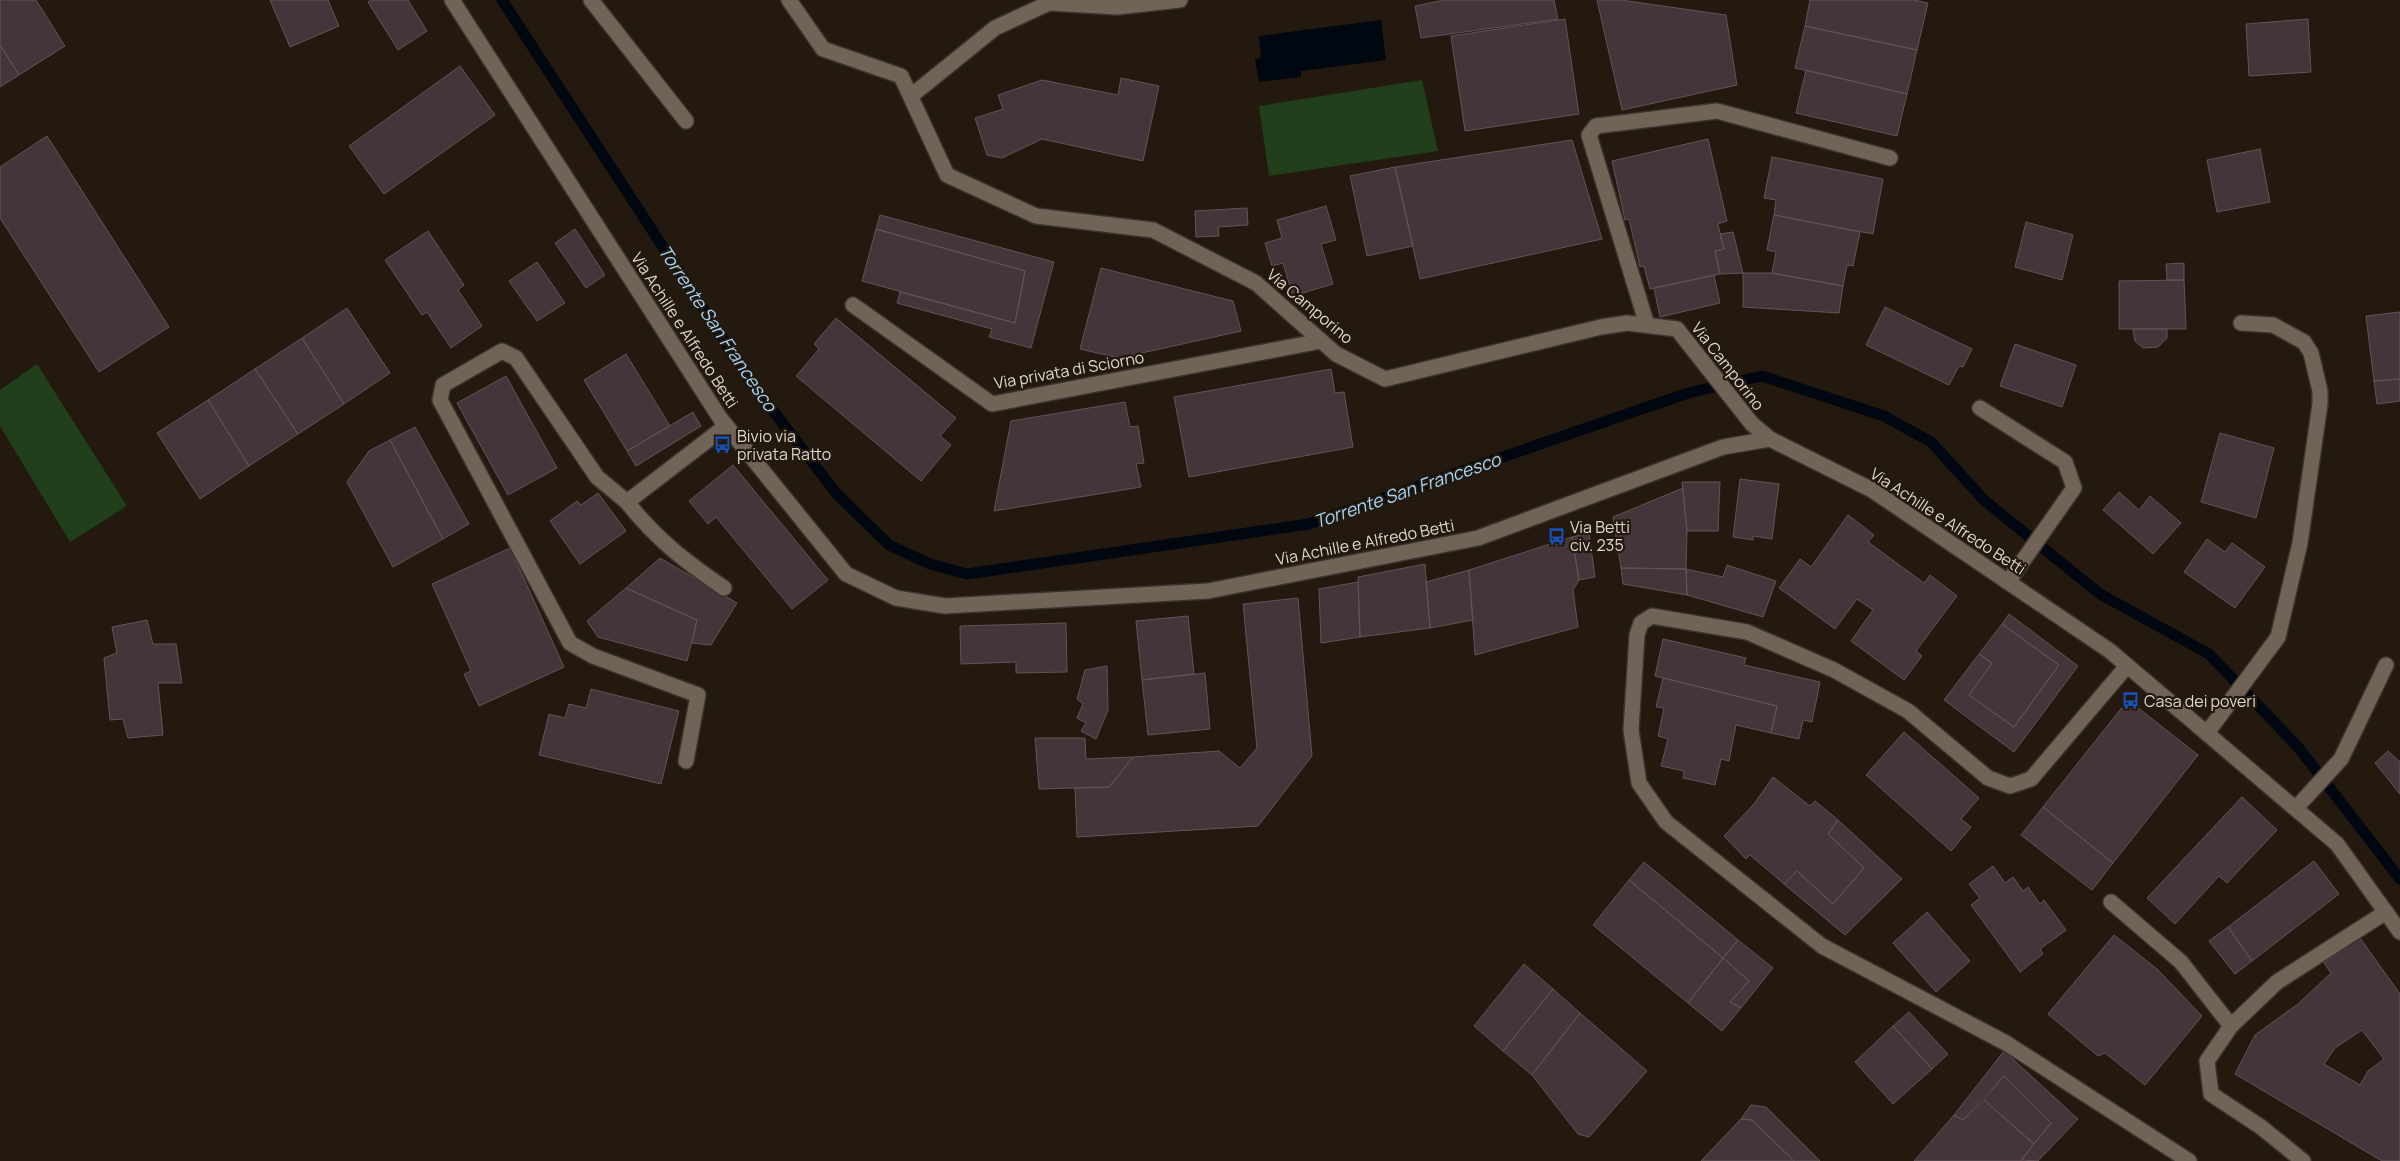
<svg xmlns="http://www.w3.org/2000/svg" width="2400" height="1161" viewBox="0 0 2400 1161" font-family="Manrope,sans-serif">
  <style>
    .green { fill: #213f1b }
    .water { fill: #000711 }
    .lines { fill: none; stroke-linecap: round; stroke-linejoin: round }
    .stream { stroke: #000711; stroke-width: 11 }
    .building { fill: #453439; stroke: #655258; fill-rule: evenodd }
    .lane-casing { stroke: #3a322e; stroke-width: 18 }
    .street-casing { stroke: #3a322e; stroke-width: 18 }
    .secondary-casing { stroke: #3a322e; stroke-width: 18 }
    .lane { stroke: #716457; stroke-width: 15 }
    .street { stroke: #716457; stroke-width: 15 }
    .secondary { stroke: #716457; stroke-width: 15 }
    .labels { text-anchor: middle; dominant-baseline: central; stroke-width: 4.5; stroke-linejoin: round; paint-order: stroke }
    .street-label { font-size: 16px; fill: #ded7d0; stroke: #23190e }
    .poi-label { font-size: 16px; fill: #ded7d0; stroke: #23190e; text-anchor: start }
    .water-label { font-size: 18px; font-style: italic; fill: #a4d6f7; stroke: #23190e }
  </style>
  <rect width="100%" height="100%" fill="#23190e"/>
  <path class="green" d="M1422,80l16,71 -169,25 -10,-70z
    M37,364l90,142 -57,36 -70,-116v-36z"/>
  <path class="water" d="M1381,20l5,40 -85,11v6l-42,5 -4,-23 6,-1 -2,-22z"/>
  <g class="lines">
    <path class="stream" d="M502,0l249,382 85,111 53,52 41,19 37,10 342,-50 379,-131 74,-17 122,40 47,26 54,59 115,93 109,60 89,93 102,132"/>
  </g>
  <path class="building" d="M0,0h36l29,46 -46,29 -19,-30z
    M270,0h58l11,26 -49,21z
    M371,0h37l19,31 -29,19 -30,-48z
    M1444,0h110l4,19 -137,19 -6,-32z
    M1597,0h24l105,15 11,70 -115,25z
    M1810,0h104l14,3 -11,47 -112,-24z
    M1565,19l14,95 -114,17 -14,-95z
    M2308,19l3,53 -62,4 -3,-52z
    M1805,26l112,24 -10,44 -112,-26z
    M0,45l19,30 -19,12z
    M460,66l35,49 -111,79 -35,-48z
    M1806,70l101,24 -10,42 -101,-23z
    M1121,78l38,8 -16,75 -101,-22 -40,19 -15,-3 -12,-37 28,-9 -5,-14 44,-15 76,15z
    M47,136l122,191 -70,45 -99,-154v-51z
    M1708,139l19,82 -9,3 6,25 -9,2 5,23 -70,15 -6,-23 -4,1 -11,-48 -4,1 -13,-59z
    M1572,140l30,99 -182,40 -25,-112z
    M2260,149l10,53 -53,10 -10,-52z
    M1772,157l111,22 -10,55 -99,-19 2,-15 -12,-2z
    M1395,167l18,79 -46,10 -17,-80z
    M1326,206l10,34 -15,4 12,40 -40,12 -10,-33 -11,3 -7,-23 17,-5 -5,-18z
    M1247,208l1,17 -30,2 1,9 -23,1 -1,-26z
    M880,215l174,47 -23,86 -42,-11 3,-8 -95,-26 3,-11 115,31 10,-52 -149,-42z
    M1774,215l86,17 -7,34 -6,-1 -4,21 -71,-13 4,-21 -9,-2z
    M2026,222l47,13 -11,45 -47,-13z
    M575,229l30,46 -19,13 -31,-45z
    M876,229l149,42 -10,52 -153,-42z
    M428,231l36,54 -6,5 24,36 -31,22 -24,-36 -5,3 -37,-55z
    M1733,232l10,41 -23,1 -5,-23 9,-2 -4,-15z
    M537,262l28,41 -28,18 -28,-40z
    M2184,263v17h-17l-1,-16z
    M1101,268l132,33 8,30 -122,27 -39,-9z
    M1743,273h29l71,13 -4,27 -96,-6z
    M1714,275l6,28 -60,14 -6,-29z
    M2184,280l2,49h-67v-48z
    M1885,307l87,42 -9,18 -4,-1 -10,19 -83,-40z
    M347,308l43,65 -46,31 -42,-66z
    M2400,312v67l-26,2 -8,-65z
    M836,318l120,100 -16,18 11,9 -30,36 -125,-105 23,-27 -5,-5z
    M2133,329h34v9l-9,9 -15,1 -8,-7z
    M302,338l42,66 -46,30 -43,-65z
    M2015,344l61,21 -14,42 -62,-21z
    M626,354l44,72 -43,25 -43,-71z
    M255,369l43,65 -49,32 -41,-66z
    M1331,369l4,24 9,-1 9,55 -164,30 -15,-80z
    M506,376l51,92 -49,27 -51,-92z
    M2400,379v22l-23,3 -3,-23z
    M208,400l41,66 -49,33 -43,-66z
    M1125,402l5,25 8,-1 6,37 -8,1 5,23 -147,24 17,-90z
    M693,412l8,14 -65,40 -9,-15z
    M415,427l54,97 -26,15 -53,-99z
    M2220,433l54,15 -18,70 -55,-16z
    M390,440l53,99 -50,28 -46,-85 22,-31z
    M733,465l95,115 -36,29 -76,-92 -8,7 -19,-23z
    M1740,479l39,5 -7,55 -19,-3v4l-20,-3z
    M1682,482h38l-2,49h-31z
    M1683,488l4,43 -1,38 -65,-1 -8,-51z
    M2119,492l20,18 11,-14 31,27 -28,31 -50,-44z
    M598,493l28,38 -46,33 -30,-43 27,-20 4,4z
    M1848,515l26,20 -6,7 56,41 6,-8 27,21 -41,55 6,5 -18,24 -53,-39 22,-31 -16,-11 -22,30 -56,-41 21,-29 11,8z
    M1589,533l6,44 -16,3 -7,-43z
    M1572,537l7,43 -6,10 5,37 -103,28 -6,-85z
    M2207,539l18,13 7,-9 33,24 -30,41 -51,-36z
    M510,548l54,119 -85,39 -15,-32 7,-3 -39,-87z
    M660,558l77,45 -26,42 -19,-2 5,-23 -71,-32z
    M1425,564l5,64 -70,9 -2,-60z
    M1727,565l49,16 -13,36 -76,-22 -1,-26 37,8z
    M1621,568l65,1 1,26 -64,-11z
    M1469,570l4,50 -43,8 -4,-46z
    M1358,582l2,55 -39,6 -2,-54z
    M626,588l71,32 -10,41 -89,-24 -11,-16z
    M1298,598l14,158 -54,70 -181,11 -2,-49 34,-1 24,-30 86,-6 21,17 17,-20 -14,-144z
    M2009,614l69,52 -64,86 -70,-52 35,-46 13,9 -23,32 45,32 45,-62 -57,-41z
    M1188,616l6,58 -52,6 -6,-59z
    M147,620l6,24h23l6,39h-24l5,52 -35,3 -5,-19 -13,1 -6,-62 13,-5 -5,-26z
    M1066,623l1,49 -51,1v-11l-55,2 -1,-38z
    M2002,624l57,41 -45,62 -45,-32 23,-32 -13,-9z
    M1663,639l83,19 -2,7 76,17 -8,40 -9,-2 -4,19 -28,-6 6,-27 -122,-30z
    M1107,666l1,44 -12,29 -15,-8 5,-8 -9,-5 6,-14 -6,-5 8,-29z
    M1205,673l5,56 -62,6 -6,-55z
    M1663,678l114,28 -6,27 -35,-8 -7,36 -8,-2 -6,26 -32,-7 1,-7 -23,-5 7,-27 -10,-3 6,-28 -8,-1z
    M591,689l88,22 -18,73 -122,-29 10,-41 16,4 4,-14 17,4z
    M2128,700l70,55 -85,108 -70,-56z
    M1904,732l75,66 -18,21 10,8 -20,24 -85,-76z
    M1035,738h50l1,21 47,-2 -24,30 -70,2z
    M2388,751l12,11v32l-25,-31z
    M1773,777l37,29 5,-5 23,19 -10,14 36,34 -31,36 -36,-33 -13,13 -34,-29 -4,4 -22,-23 30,-32z
    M2242,797l35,33 -50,53 -8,-7 -44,48 -28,-26z
    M2043,807l70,56 -21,27 -71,-55z
    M1838,820l64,59 -57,56 -61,-51 13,-13 36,33 31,-36 -36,-34z
    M2314,861l25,33 -87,67 -24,-34z
    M1644,862l94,78 -15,18 -94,-78z
    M1993,866l12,17 8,-6 10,14 5,-4 12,17 4,-4 22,30 -26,19 3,5 -23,18 -49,-67 9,-7 -11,-14z
    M1629,880l94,78 -35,45 -95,-78z
    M1927,912l43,49 -34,31 -43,-49z
    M2228,927l24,34 -17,13 -26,-33z
    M2114,935l43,34 45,47 -57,69 -40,-32 -7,3 -50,-42z
    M2360,938l40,56v167h-18l-147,-87 20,-39 43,-31 33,-31 -7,-10zM2362,1030l22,29 -16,12 -8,14 -36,-21 11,-16z
    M1738,940l35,28 -32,40 -11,-6 19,-21 -26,-23z
    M1723,958l26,23 -19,21 11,6 -19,23 -34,-28z
    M1524,964l29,25 -50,62 -29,-25z
    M1553,989l27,24 -48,62 -29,-24z
    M1909,1012l39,42 -16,15 -39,-43z
    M1580,1013l67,58 -58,66 -11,-3 -46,-59z
    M1893,1026l39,43 -39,35 -38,-42z
    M2004,1051l74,68 -40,42 -17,-1 30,-37 -47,-47 -41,44 -9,-5z
    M2004,1076l47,47 -17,21 -50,-44z
    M1984,1100l50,44 -13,17h-107l40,-46 9,5z
    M1751,1105l15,2 54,54h-26l-42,-41 -11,-1z
    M1741,1119l11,1 42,41h-93z"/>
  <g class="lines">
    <defs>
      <path id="lane" d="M591,0l95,121"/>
      <path id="street" d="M789,0l34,49 78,27 46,99 89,41 117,14 103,53 80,71 49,25 216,-52 26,-4 50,6 75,95 18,15
        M911,96l84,-68 54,-25 68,4 63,-7
        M853,305l139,99 329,-63
        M1647,325l-58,-190 7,-9 121,-15 173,47
        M1980,408l85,54 9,26 -66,94
        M627,502c29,37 59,60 97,86
        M2127,666l-96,113 -21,7 -22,-8 -80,-67 -74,-41 -87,-38 -95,-16 -11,7 -4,12 -6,95 8,53 27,39 156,124 184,97 183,118
        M2207,733l71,-96 22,-94 20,-139v-13l-9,-38 -7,-11 -31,-17 -32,-2
        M686,761l12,-66 -105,-39 -23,-13 -130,-243 3,-15 59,-34 14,7 81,119 30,25 99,-76
        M2296,808l45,-49 45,-94
        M2111,902l70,60 50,64
        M2303,1161l-42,-34 -50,-33 -4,-33 24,-35 46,-44 109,-70"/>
      <path id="secondary" d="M452,0l268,418 126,156 50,24 49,8 263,-15 270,-53 245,-91 47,-8 102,51 238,161 227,193 63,88"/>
    </defs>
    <use href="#lane" class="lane-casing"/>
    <use href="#street" class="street-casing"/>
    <use href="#secondary" class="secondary-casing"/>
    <use href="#lane" class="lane"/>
    <use href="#street" class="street"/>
    <use href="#secondary" class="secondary"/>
  </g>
  <defs>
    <symbol id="bus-bare" viewBox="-9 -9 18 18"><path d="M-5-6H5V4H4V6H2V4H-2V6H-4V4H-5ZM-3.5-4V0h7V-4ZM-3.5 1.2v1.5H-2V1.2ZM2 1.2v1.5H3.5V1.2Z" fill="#1a4fb4" stroke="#23190e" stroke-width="2.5" paint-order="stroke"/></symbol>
  </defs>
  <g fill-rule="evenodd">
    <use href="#bus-bare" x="710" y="432" width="25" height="25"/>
    <use href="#bus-bare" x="1544" y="524" width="25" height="25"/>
    <use href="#bus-bare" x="2118" y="688" width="25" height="25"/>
  </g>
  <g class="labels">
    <g class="street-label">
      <text transform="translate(1310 306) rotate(40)">Via Camporino</text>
      <text transform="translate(685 330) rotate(57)">Via Achille e Alfredo Betti</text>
      <text transform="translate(1728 366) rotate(52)">Via Camporino</text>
      <text transform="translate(1069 370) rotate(-10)">Via privata di Sciorno</text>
      <text transform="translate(1948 521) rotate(33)">Via Achille e Alfredo Betti</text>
      <text transform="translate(1365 542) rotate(-11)">Via Achille e Alfredo Betti</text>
    </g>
    <g class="poi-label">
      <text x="737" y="436">Bivio via<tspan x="737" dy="18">privata Ratto</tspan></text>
      <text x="1570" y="527">Via Betti<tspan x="1570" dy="18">civ. 235</tspan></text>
      <text x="2144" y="701">Casa dei poveri</text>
    </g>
    <g class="water-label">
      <text transform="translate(718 328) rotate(56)">Torrente San Francesco</text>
      <text transform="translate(1407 490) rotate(-19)">Torrente San Francesco</text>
    </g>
  </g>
</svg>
